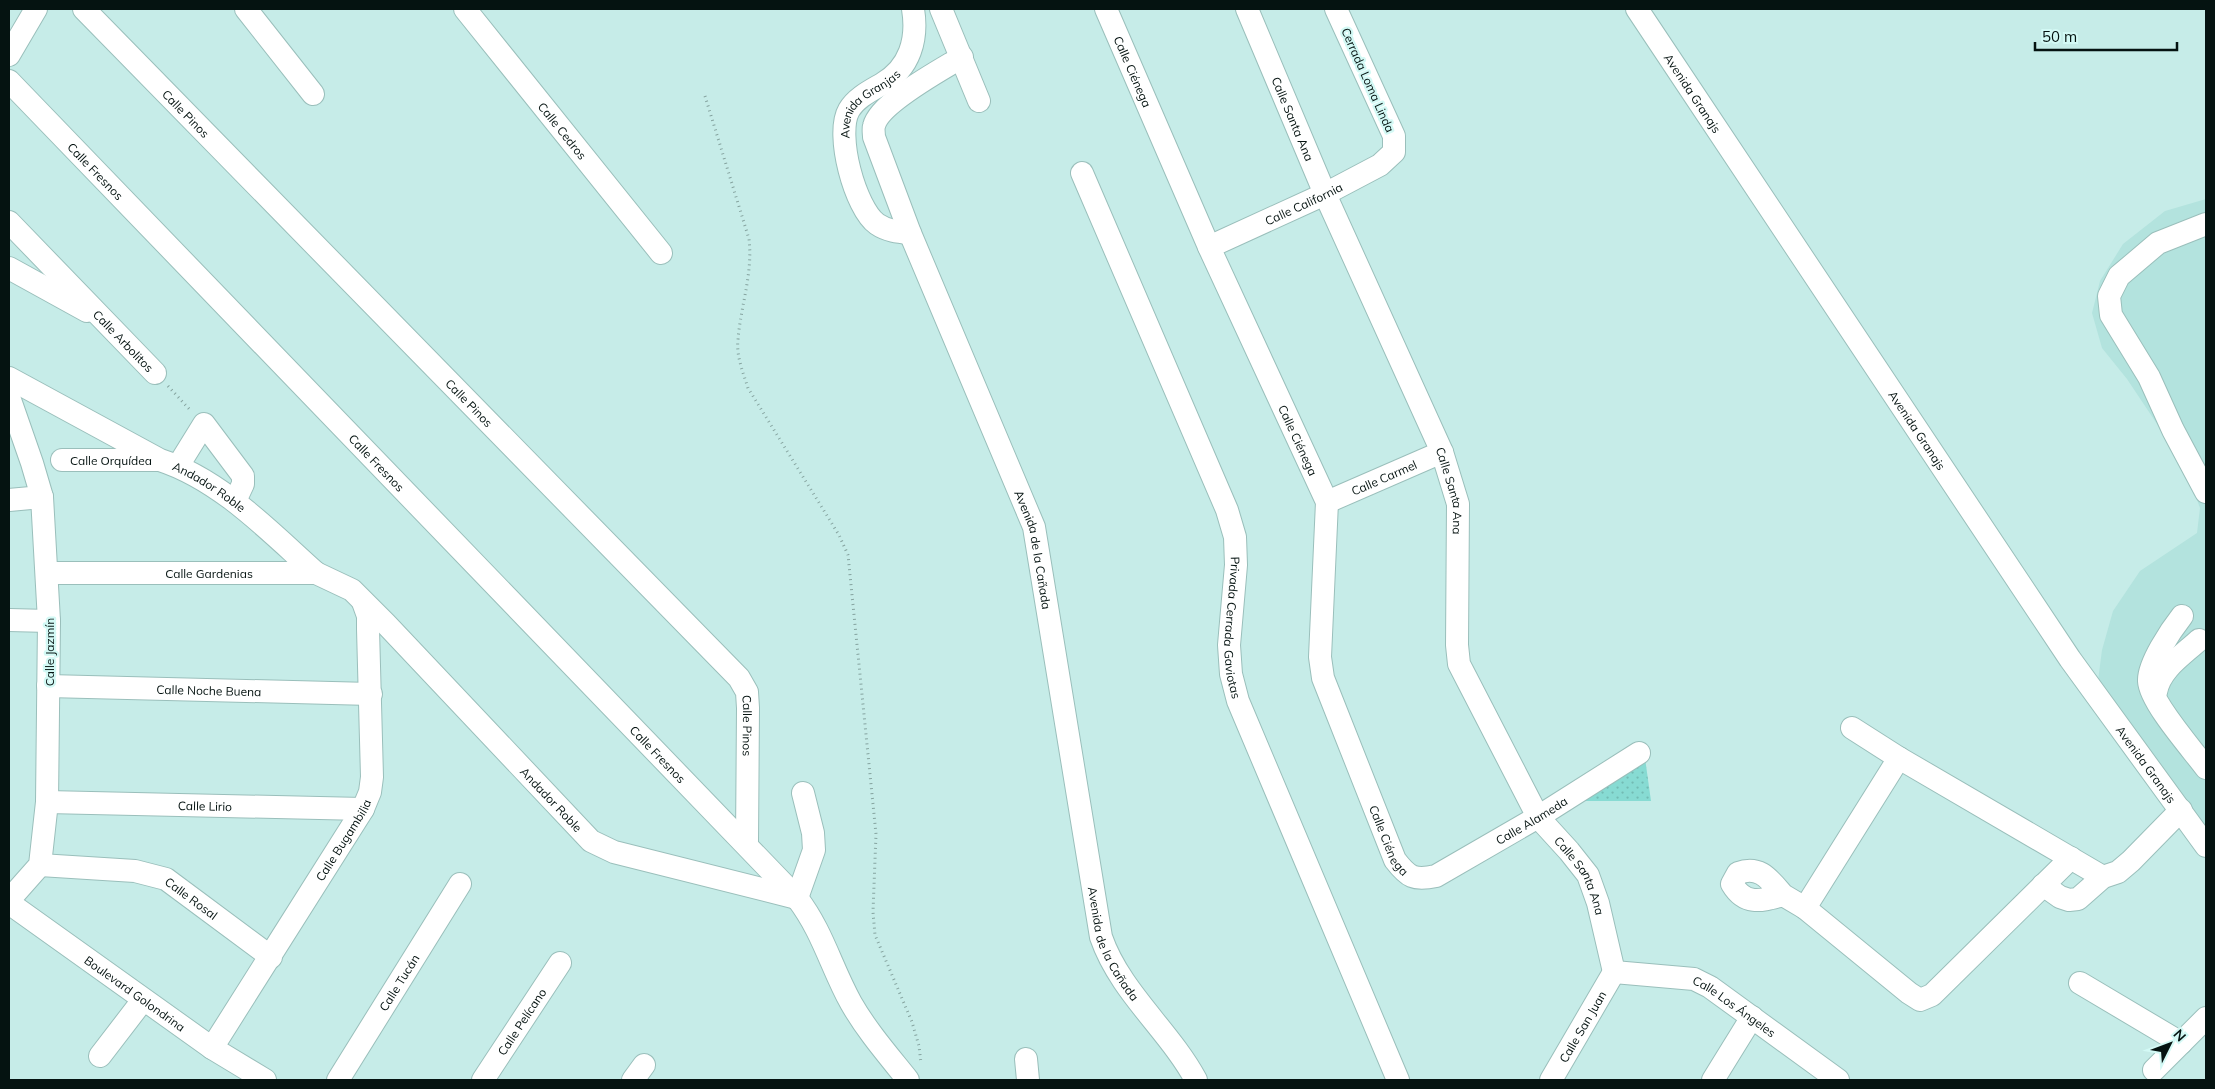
<svg xmlns="http://www.w3.org/2000/svg" width="2215" height="1089" viewBox="0 0 2215 1089" font-family="Mulish,sans-serif">
  <style>
    .built { fill: #b3e3de }
    .park { fill: url(#park-dots) }
    .lines { fill: none; stroke-linecap: round; stroke-linejoin: round }
    .minor-casing { stroke: #9abfbb; stroke-width: 24 }
    .path { stroke: #85a39f; stroke-width: 3; stroke-dasharray: 1 4; stroke-linecap: butt }
    .minor { stroke: #fff; stroke-width: 22 }
    .labels { text-anchor: middle; dominant-baseline: central; stroke-width: 4.5; stroke-linejoin: round; paint-order: stroke }
    .street-label { font-size: 12px; fill: #051311; stroke: #d3f9f5 }
  </style>
  <defs>
    <pattern id="park-dots" width="8" height="8" patternUnits="userSpaceOnUse" patternTransform="scale(1.25)"><rect width="8" height="8" fill="#87dbd3"/><path d="M2 2h.1M6 6h.1" fill="none" stroke="#73bbb4" stroke-width="1.8" stroke-linecap="round"/></pattern>
  </defs>
  <rect width="100%" height="100%" fill="#c6ece8"/>
  <path class="built" d="M2206,199v646l-110,-149 6,-46 11,-39 27,-40 57,-38 3,-25 -9,-25 -28,-50 -36,-54 -25,-31 -10,-35 8,-32 23,-37 42,-33z"/>
  <path class="park" d="M1645,758l6,43h-79z"/>
  <g class="lines">
    <defs>
      <g id="minor">
        <path id="s1" d="M84,9l655,669 8,14 1,16 -1,135"/>
        <path d="M246,9l67,85"/>
        <path id="s2" d="M465,9l196,244"/>
        <path d="M941,9l38,92"/>
        <path id="s3" d="M1106,9l103,238 118,255 -7,155 3,21 72,182c13,17 19,21 41,16l102,-59 101,-64"/>
        <path id="s4" d="M1247,9l78,185 117,258 16,52 -1,141 2,19 79,153 31,34 19,24 10,28 16,69"/>
        <path id="s5" d="M1637,9l433,650 136,187"/>
        <path d="M9,55l27,-46"/>
        <path id="s6" d="M962,57c-21,13 -83,46 -88,69 -1,3 0,8 0,11l36,96 124,294 67,410c19,55 68,93 95,143"/>
        <path id="s7" d="M9,81l788,817c26,34 34,69 54,105 16,28 37,52 57,77"/>
        <path id="s8" d="M1082,173l145,337 8,27 1,28 -7,80 2,29 7,27 160,379"/>
        <path id="s9" d="M9,222l146,151"/>
        <path d="M2206,224l-48,19 -39,33 -10,20 2,19 38,62 24,53 33,62"/>
        <path id="s10" d="M910,233c-11,-1 -23,-2 -33,-9 -22,-16 -42,-90 -28,-114 7,-12 21,-19 33,-26 28,-16 36,-45 31,-75"/>
        <path id="s11" d="M1209,247l116,-53 55,-29 14,-13v-16l-58,-127"/>
        <path d="M9,268l78,43"/>
        <path id="s12" d="M9,378l151,82c61,20 109,71 156,113"/>
        <path d="M9,397l23,66 10,34 7,124 -2,181 -7,63 -31,35"/>
        <path id="s13" d="M62,460h95"/>
        <path d="M178,466l26,-42 39,52v8l-8,17"/>
        <path d="M9,500l33,-3"/>
        <path id="s14" d="M1327,502l115,-50"/>
        <path id="s15" d="M47,573h269l36,17 34,34 205,217 23,11 183,46 17,-48 -1,-17 -10,-40"/>
        <path d="M2182,616c-11,14 -34,48 -33,65 1,21 43,68 57,87"/>
        <path d="M9,620l40,1"/>
        <path id="s16" d="M48,686l323,8"/>
        <path d="M2156,692c4,-23 27,-37 43,-52"/>
        <path d="M1852,728l47,30 204,119"/>
        <path id="s17" d="M47,802l316,7"/>
        <path id="s18" d="M40,865l95,6 31,8 105,78"/>
        <path d="M2043,885l17,12 9,3 9,-1 25,-22 15,-5 13,-11 50,-51"/>
        <path d="M1783,895c-14,-16 -23,-30 -45,-22l-6,11c13,22 29,17 51,11l22,13 104,85 11,7 12,-5 139,-137"/>
        <path id="s19" d="M9,903l203,145 53,32"/>
        <path d="M1805,908l94,-150"/>
        <path id="s20" d="M1614,972l80,7 16,8 128,93"/>
        <path d="M2080,983l101,60"/>
        <path id="s21" d="M212,1048l151,-239 7,-17 2,-15 -4,-148v-13l-5,-14"/>
        <path d="M100,1056l43,-56"/>
        <path d="M1026,1059l2,21"/>
        <path d="M2154,1070l52,-52"/>
        <path id="s22" d="M338,1080l122,-196"/>
        <path id="s23" d="M483,1080l77,-117"/>
        <path d="M633,1080l11,-15"/>
        <path id="s24" d="M1551,1080l63,-108"/>
        <path d="M1713,1080l39,-63"/>
      </g>
    </defs>
    <use href="#minor" class="minor-casing"/>
    <path class="path" d="M705,96l44,143c4,34 -8,66 -11,100 -2,17 5,33 10,49l91,147 9,20 28,279 -3,78 2,23 37,87 7,24 2,17
      M168,386l23,25"/>
    <use href="#minor" class="minor"/>
  </g>
  <g class="labels">
    <g class="street-label">
      <text stroke="none"><textPath href="#s3" startOffset="68">Calle Ciénega</textPath></text>
      <text transform="translate(1368 80) rotate(66)">Cerrada Loma Linda</text>
      <text stroke="none"><textPath href="#s5" startOffset="101">Avenida Granajs</textPath></text>
      <text stroke="none"><textPath href="#s10" startOffset="174">Avenida Granjas</textPath></text>
      <text stroke="none"><textPath href="#s1" startOffset="146">Calle Pinos</textPath></text>
      <text stroke="none"><textPath href="#s4" startOffset="119">Calle Santa Ana</textPath></text>
      <text stroke="none"><textPath href="#s2" startOffset="156">Calle Cedros</textPath></text>
      <text stroke="none"><textPath href="#s7" startOffset="125">Calle Fresnos</textPath></text>
      <text stroke="none"><textPath href="#s11" startOffset="104">Calle California</textPath></text>
      <text stroke="none"><textPath href="#s9" startOffset="165">Calle Arbolitos</textPath></text>
      <text stroke="none"><textPath href="#s1" startOffset="551">Calle Pinos</textPath></text>
      <text stroke="none"><textPath href="#s5" startOffset="506">Avenida Granajs</textPath></text>
      <text stroke="none"><textPath href="#s3" startOffset="472">Calle Ciénega</textPath></text>
      <text stroke="none"><textPath href="#s13" startOffset="49">Calle Orquídea</textPath></text>
      <text stroke="none"><textPath href="#s7" startOffset="530">Calle Fresnos</textPath></text>
      <text stroke="none"><textPath href="#s14" startOffset="62">Calle Carmel</textPath></text>
      <text stroke="none"><textPath href="#s12" startOffset="228">Andador Roble</textPath></text>
      <text stroke="none"><textPath href="#s4" startOffset="524">Calle Santa Ana</textPath></text>
      <text stroke="none"><textPath href="#s6" startOffset="568">Avenida de la Cañada</textPath></text>
      <text stroke="none"><textPath href="#s15" startOffset="162">Calle Gardenias</textPath></text>
      <text stroke="none"><textPath href="#s8" startOffset="486">Privada Cerrada Gaviotas</textPath></text>
      <text transform="translate(49 652) rotate(-90)">Calle Jazmín</text>
      <text stroke="none"><textPath href="#s16" startOffset="161">Calle Noche Buena</textPath></text>
      <text stroke="none"><textPath href="#s1" startOffset="986">Calle Pinos</textPath></text>
      <text stroke="none"><textPath href="#s7" startOffset="935">Calle Fresnos</textPath></text>
      <text stroke="none"><textPath href="#s5" startOffset="911">Avenida Granajs</textPath></text>
      <text stroke="none"><textPath href="#s15" startOffset="598">Andador Roble</textPath></text>
      <text stroke="none"><textPath href="#s17" startOffset="158">Calle Lirio</textPath></text>
      <text stroke="none"><textPath href="#s3" startOffset="1071">Calle Alameda</textPath></text>
      <text stroke="none"><textPath href="#s3" startOffset="892">Calle Ciénega</textPath></text>
      <text stroke="none"><textPath href="#s21" startOffset="246">Calle Bugambilia</textPath></text>
      <text stroke="none"><textPath href="#s4" startOffset="944">Calle Santa Ana</textPath></text>
      <text stroke="none"><textPath href="#s18" startOffset="159">Calle Rosal</textPath></text>
      <text stroke="none"><textPath href="#s6" startOffset="972">Avenida de la Cañada</textPath></text>
      <text stroke="none"><textPath href="#s22" startOffset="115">Calle Tucán</textPath></text>
      <text stroke="none"><textPath href="#s19" startOffset="155">Boulevard Golondrina</textPath></text>
      <text stroke="none"><textPath href="#s20" startOffset="129">Calle Los Ángeles</textPath></text>
      <text stroke="none"><textPath href="#s23" startOffset="70">Calle Pelícano</textPath></text>
      <text stroke="none"><textPath href="#s24" startOffset="62">Calle San Juan</textPath></text>
    </g>
  </g>
  <rect width="2215" height="1089" fill="none" stroke="#051311" stroke-width="20"/>
  <g transform="translate(2170 1044) rotate(48)" stroke="#d3f9f5" stroke-width="4" paint-order="stroke">
  <path d="M0-4L9 19L0 12L-9 19Z" fill="#051311"/>
  <text y="-8" font-size="14" font-weight="bold" text-anchor="middle" fill="#051311">N</text>
  </g>
  <path d="M2035 42v8h142v-8" fill="none" stroke="#051311" stroke-width="2.5"/>
  <text x="2042" y="42" font-size="15" fill="#051311" stroke="#d3f9f5" stroke-width="4" paint-order="stroke">50 m</text>
</svg>
